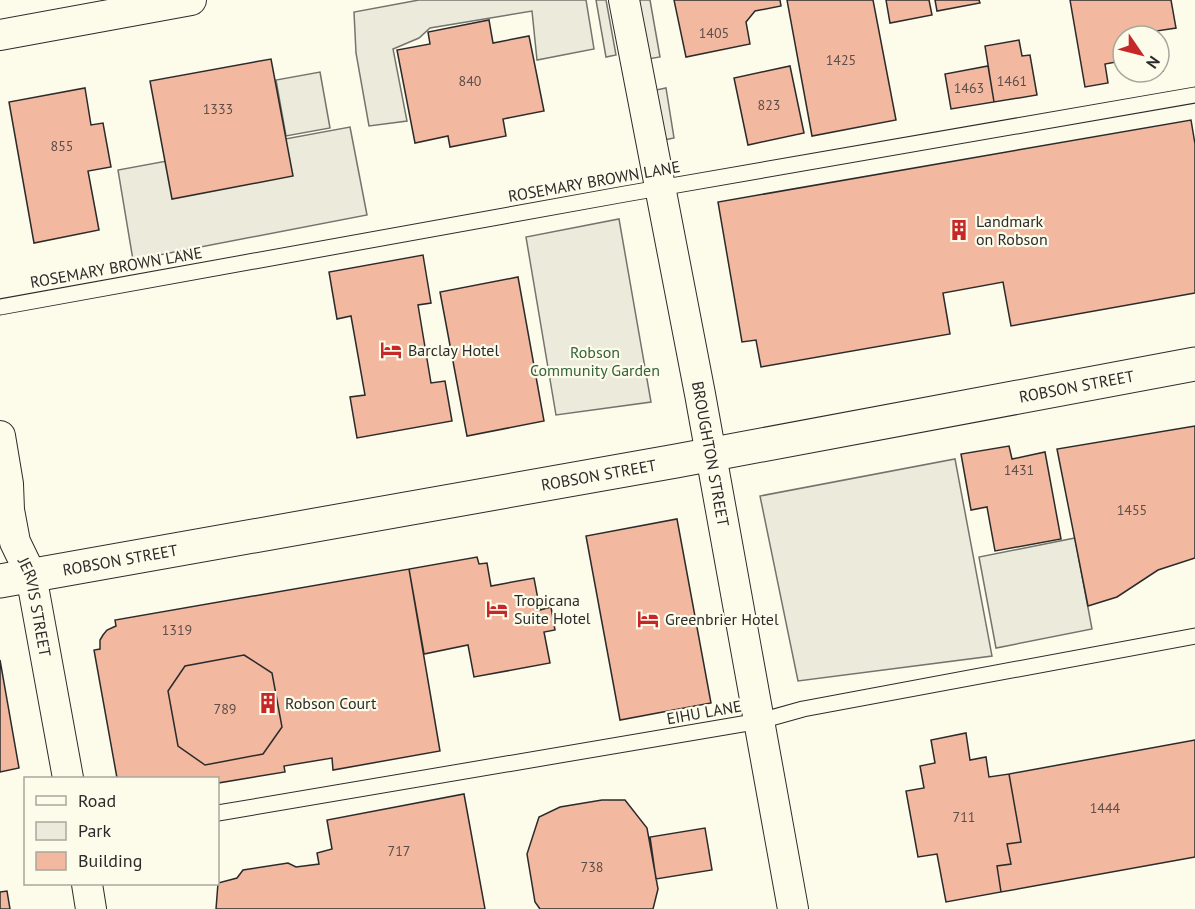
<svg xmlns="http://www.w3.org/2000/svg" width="1195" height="909" viewBox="0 0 1195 909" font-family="'PT Sans',sans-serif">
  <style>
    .green { fill: #ecebdb; stroke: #74746e; stroke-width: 1.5 }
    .parking { fill: #eceadb; stroke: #74746e; stroke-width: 1.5 }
    .building { fill: #f2b8a0; stroke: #2b2b2b; stroke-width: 1.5 }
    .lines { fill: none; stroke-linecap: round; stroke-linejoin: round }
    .lane-casing { stroke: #2b2b2b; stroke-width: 17 }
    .street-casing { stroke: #2b2b2b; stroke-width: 32 }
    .secondary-casing { stroke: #2b2b2b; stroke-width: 35 }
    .lane { stroke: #fdfbea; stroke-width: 15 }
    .street { stroke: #fdfbea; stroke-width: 30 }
    .secondary { stroke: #fdfbea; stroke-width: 33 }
    .labels { text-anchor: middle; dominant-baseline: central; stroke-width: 4.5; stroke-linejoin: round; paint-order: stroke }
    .number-label { font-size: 14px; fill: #5d4e48 }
    .street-label { font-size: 16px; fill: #2b2b2b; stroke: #fdfbea }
    .poi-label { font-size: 16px; fill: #2b2b2b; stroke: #fdfbea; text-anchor: start }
    .park-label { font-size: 16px; fill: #34623c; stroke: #fdfbea }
  </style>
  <rect width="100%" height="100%" fill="#fdfbea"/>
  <path class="green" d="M419,0h167l8,49 -57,11 -5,-49 -102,17 -11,10 -26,11 14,72 -38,5 -13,-73 -2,-41z
    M596,0h10l10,55 -10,2z
    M320,72l10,56 -44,8 -10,-56z
    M619,219l32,183 -95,13 -30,-178z
    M955,459l37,197 -194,25 -38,-185z"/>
  <path class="parking" d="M638,0h12l10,57 -12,2z
    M666,88l8,50 -10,2 -8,-50z
    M350,127l17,88 -234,45 -15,-90z
    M1075,538l17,91 -96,19 -17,-91z"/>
  <path class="building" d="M674,0h106l1,6 -26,5 -9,11 4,22 -64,13z
    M787,0h86l23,120 -84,16z
    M886,0h43l3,15 -42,8z
    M935,0h44l1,3 -43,8z
    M1070,0h101l5,28 -20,3 1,5h-34l-2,25 -16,3 3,19 -23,4z
    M489,20l4,23 36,-7 15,75 -41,8 3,17 -56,11 -2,-11 -33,7 -18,-93 33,-6 -2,-12z
    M1019,40l3,16 8,-1 7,40 -43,7 -9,-56z
    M1159,49l4,22h-4z
    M271,59l22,117 -121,23 -22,-118z
    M790,66l14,67 -56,12 -14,-67z
    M988,66l6,36 -43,7 -6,-35z
    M85,88l6,37 12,-2 8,44 -23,4 11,59 -65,13 -25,-141z
    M1191,120l4,24v149l-184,33 -8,-44 -60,11 7,41 -189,33 -5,-27 -14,2 -24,-140z
    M423,255l8,48 -13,2 13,78 14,-2 7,40 -95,17 -7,-41 15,-2 -14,-79 -14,3 -8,-47z
    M518,277l26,144 -77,15 -27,-144z
    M1195,426v132l-37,12 -41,27 -29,9 -31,-157z
    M1009,446l3,13 33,-7 16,87 -66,12 -8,-44 -16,3 -10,-56z
    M677,519l34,184 -91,17 -34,-184z
    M477,557l2,7 8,-1 4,23 43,-8 6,32 11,-3 4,23 -11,2 6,31 -76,14 -6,-32 -44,9 -15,-85z
    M409,569l31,182 -107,19 -1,-12 -48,8 1,6 -67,11v-5h-101l-23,-128 6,-1v-9l3,-5 4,-5 9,-4 -1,-6z
    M244,655l28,18 10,54 -19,27 -58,11 -27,-19 -10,-55 17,-25z
    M0,660l19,108 -19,4z
    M966,733l4,27 16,-3 3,20 20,-3 12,68 -14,2 4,20 -14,2 4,26 -55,10 -9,-48 -19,3 -12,-66 18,-3 -4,-22 15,-3 -4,-23z
    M1195,740v117l-194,35 -4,-26 14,-2 -4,-20 14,-2 -12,-68z
    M464,794l21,115h-269l2,-26 19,-5 6,-8 45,-7 8,4 23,-3 -2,-11 15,-4 -5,-29z
    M602,800h23l22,28 11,61 -5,20h-113l-5,-7 -8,-48 12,-37 21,-10z
    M705,828l7,42 -56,9 -6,-42z
    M7,891l3,18h-10v-17z"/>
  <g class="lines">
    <defs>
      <path id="lane" d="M0,307l625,-113 570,-99
        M218,813l542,-92 43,-12 392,-73"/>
      <g id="street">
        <path id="s1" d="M624,0l76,394 93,515"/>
        <path d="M0,35l191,-35"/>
        <path id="s2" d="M0,436l8,48 1,26 6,32 16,33 37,203"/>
        <path d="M87,884l4,25"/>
      </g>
      <g id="secondary">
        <path id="s3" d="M0,581l676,-120 519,-97"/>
      </g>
    </defs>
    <use href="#lane" class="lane-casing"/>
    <use href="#street" class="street-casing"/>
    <use href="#secondary" class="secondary-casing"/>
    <use href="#lane" class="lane"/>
    <use href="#street" class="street"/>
    <use href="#secondary" class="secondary"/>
  </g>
  <defs>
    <symbol id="building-bare" viewBox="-9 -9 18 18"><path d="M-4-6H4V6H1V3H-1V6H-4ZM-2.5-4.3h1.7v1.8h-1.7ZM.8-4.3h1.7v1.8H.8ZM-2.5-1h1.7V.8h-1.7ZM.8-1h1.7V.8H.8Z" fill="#c62828" stroke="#fdfbea" stroke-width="2.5" paint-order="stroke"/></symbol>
    <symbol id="hotel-bare" viewBox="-9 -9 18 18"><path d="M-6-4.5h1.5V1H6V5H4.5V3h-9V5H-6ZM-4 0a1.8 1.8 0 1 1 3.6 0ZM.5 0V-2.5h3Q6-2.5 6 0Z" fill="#c62828" stroke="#fdfbea" stroke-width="2.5" paint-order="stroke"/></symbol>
  </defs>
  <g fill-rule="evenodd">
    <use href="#building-bare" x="944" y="215" width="30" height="30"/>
    <use href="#hotel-bare" x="376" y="335" width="30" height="30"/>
    <use href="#hotel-bare" x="482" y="594" width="30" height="30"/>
    <use href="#hotel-bare" x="633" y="604" width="30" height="30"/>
    <use href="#building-bare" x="253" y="688" width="30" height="30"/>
  </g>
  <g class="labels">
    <g class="number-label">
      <text x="714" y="33">1405</text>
      <text x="841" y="60">1425</text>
      <text x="470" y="81">840</text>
      <text x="1012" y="81">1461</text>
      <text x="969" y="88">1463</text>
      <text x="769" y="105">823</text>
      <text x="218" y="109">1333</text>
      <text x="62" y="146">855</text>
      <text x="1019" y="470">1431</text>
      <text x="1132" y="510">1455</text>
      <text x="177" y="630">1319</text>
      <text x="225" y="709">789</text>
      <text x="1105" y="808">1444</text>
      <text x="964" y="817">711</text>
      <text x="399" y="851">717</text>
      <text x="592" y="867">738</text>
    </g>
    <g class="street-label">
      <text transform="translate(594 181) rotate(-10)">ROSEMARY BROWN LANE</text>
      <text transform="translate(116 267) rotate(-10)">ROSEMARY BROWN LANE</text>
      <text stroke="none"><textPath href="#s3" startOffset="1094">ROBSON STREET</textPath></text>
      <text stroke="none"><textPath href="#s1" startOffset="462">BROUGHTON STREET</textPath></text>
      <text stroke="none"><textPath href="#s3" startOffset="608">ROBSON STREET</textPath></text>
      <text stroke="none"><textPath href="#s3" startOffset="122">ROBSON STREET</textPath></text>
      <text stroke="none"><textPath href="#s2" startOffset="176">JERVIS STREET</textPath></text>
      <text transform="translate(704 712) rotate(-10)">EIHU LANE</text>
    </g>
    <g class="poi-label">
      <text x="976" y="221">Landmark<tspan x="976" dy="18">on Robson</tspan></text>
      <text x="408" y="350">Barclay Hotel</text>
      <text x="514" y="600">Tropicana<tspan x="514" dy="18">Suite Hotel</tspan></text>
      <text x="665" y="619">Greenbrier Hotel</text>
      <text x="285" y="703">Robson Court</text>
    </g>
    <g class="park-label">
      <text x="595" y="352">Robson<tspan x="595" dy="18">Community Garden</tspan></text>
    </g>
  </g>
  <rect x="24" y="777" width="195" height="108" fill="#fdfbea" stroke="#a9a89e" stroke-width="1.5"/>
  <rect x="36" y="796" width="30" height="9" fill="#fdfbea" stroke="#a9a89e" stroke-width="1.5"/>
  <text x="78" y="807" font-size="18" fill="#2b2b2b">Road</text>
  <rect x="36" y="822" width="30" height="18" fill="#ecebdb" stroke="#a9a89e" stroke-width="1.5"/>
  <text x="78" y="837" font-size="18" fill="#2b2b2b">Park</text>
  <rect x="36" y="852" width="30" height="18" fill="#f2b8a0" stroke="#a9a89e" stroke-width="1.5"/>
  <text x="78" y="867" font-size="18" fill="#2b2b2b">Building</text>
  <g transform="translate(1141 54) rotate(125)"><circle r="28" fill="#fdfbea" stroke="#a9a89e" stroke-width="1.5"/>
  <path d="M0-4.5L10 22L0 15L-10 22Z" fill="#c62828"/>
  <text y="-9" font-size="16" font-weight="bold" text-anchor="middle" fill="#2b2b2b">N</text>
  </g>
</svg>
